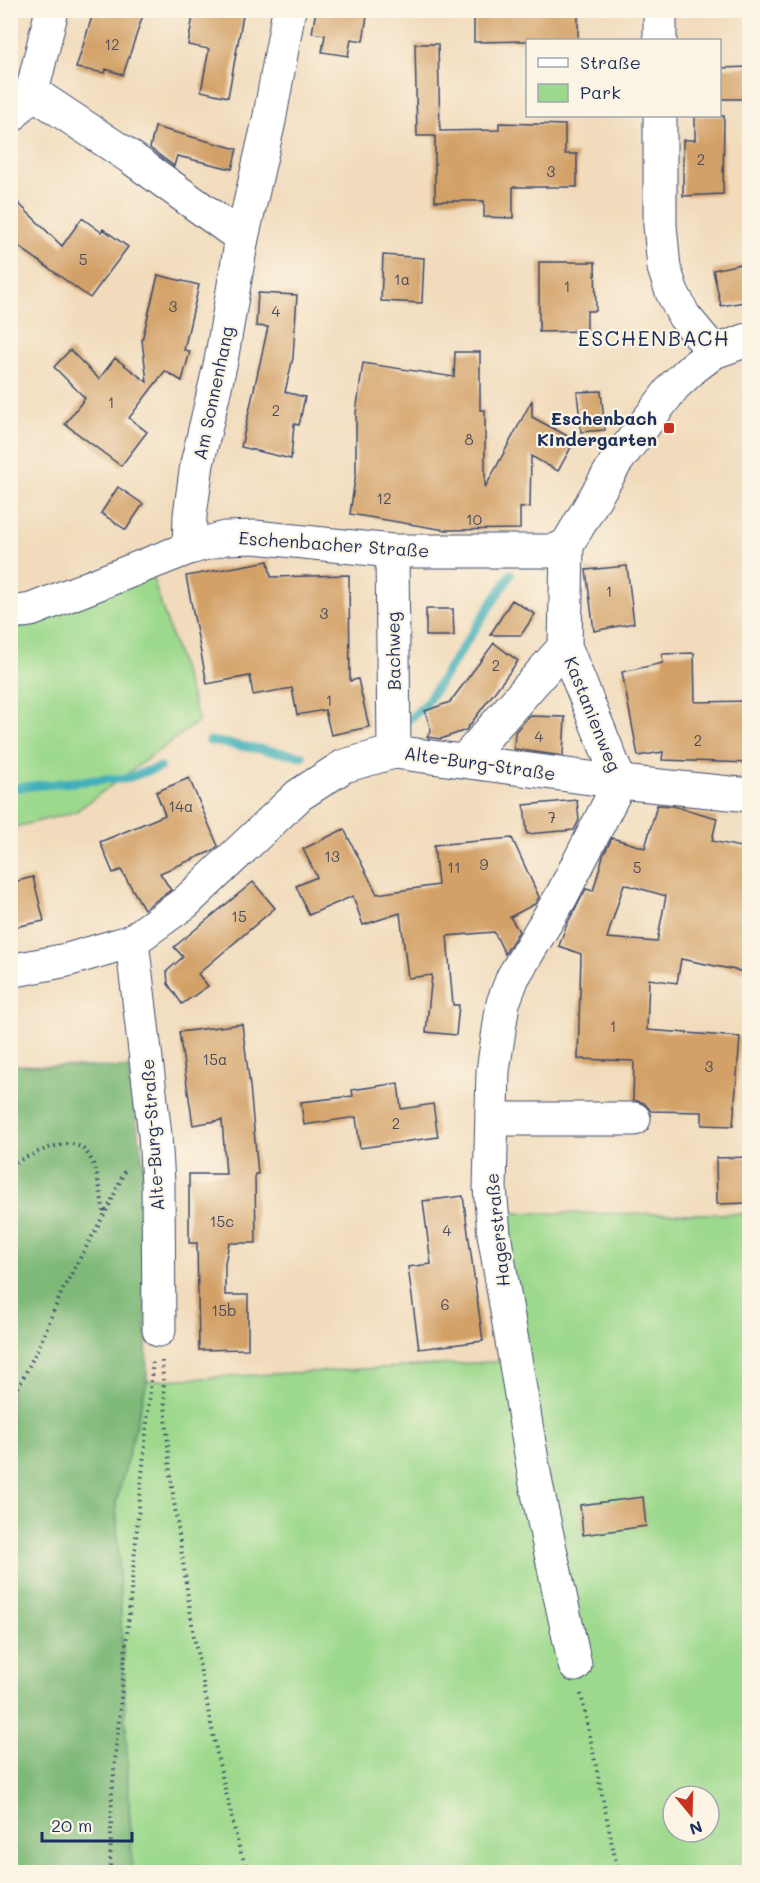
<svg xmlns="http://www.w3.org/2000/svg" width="760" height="1883" viewBox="0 0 760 1883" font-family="Mali,sans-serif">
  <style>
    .green { fill: #9dd98d; stroke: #5c8476; stroke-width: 1.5; fill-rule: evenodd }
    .forest { fill: #7eb978; stroke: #4c746b; stroke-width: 1.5 }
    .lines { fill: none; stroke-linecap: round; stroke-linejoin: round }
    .stream { stroke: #3eaeb8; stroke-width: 9 }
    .building { fill: #d3a167; fill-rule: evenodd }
    .minor-casing { stroke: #3b496c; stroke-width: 35 }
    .path { stroke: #3b496c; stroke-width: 4; stroke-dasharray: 1.5 4.5; stroke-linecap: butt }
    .minor { stroke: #fff; stroke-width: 33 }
    .poi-dot { fill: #c8321e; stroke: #fcf5e5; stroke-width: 2 }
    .labels { text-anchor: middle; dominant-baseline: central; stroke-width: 4.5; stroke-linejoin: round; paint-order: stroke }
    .number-label { font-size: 15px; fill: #494c60 }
    .street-label { font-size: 18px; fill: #1b2f5e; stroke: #fcf5e5 }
    .poi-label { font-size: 18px; font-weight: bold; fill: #1b2f5e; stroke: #fcf5e5; text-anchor: end }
    .quarter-label { font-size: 21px; letter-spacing: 1.5px; fill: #1b2f5e; stroke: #fcf5e5 }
  </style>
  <rect width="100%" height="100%" fill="#fcf5e5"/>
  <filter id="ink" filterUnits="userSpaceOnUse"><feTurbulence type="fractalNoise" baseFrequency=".0167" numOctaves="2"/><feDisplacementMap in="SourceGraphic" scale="12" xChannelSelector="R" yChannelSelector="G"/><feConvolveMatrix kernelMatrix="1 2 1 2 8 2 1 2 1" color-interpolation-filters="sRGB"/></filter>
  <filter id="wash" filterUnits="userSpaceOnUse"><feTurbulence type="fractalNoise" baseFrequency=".008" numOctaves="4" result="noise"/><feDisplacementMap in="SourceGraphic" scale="24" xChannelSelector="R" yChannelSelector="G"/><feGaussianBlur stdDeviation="1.35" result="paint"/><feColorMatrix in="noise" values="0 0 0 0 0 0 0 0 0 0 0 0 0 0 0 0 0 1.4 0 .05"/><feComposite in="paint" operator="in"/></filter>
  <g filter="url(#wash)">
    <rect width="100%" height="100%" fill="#f1dbbc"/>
    <path class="green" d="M152,576l47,145 -124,91 -64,16 -1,-208z
      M501,1213l248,1v658h-617l-16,-369 31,-122 362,-20zM673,1796h36v36h-36z"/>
    <path class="forest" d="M11,1065l117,3 15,93 4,220 -31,122 16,369h-121z"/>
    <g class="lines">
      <path class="stream" d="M407,721l18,-16 86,-131
        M210,741l92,15
        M10,788l97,-9h17l36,-12"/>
    </g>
    <g id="blocks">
      <path class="building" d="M94,10h35l14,5 -20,60 -17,-6 -1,4 -29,-5z
        M194,10h50l-16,87 -27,-6 8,-42 -21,-4z
        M316,10h52l-5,31 -12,-2 -3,17 -26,-4 3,-17 -13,-2z
        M474,10h104v30l-104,2z
        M415,44h23l2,87 59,-1v-7l66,2v29h12v33h-64v31l-29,-1v-16h-49v-65h-18z
        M750,67v32h-30v-31z
        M695,116h29l-1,78 -40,2v-56h12z
        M155,127l82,22 -5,20 -55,-13 -3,10 -24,-18z
        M10,195l52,51 20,-28 19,14 2,-3 25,18 -38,51 -80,-58z
        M383,255l41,3 -2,45 -41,-2z
        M539,262h56l1,49h-9v20l-48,1z
        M750,262v39l-29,5 -8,-36z
        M158,275l41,10 -15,65 6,1 -8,30 -17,-10 -36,47 18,14 -26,34 -56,-42 20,-26 -31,-31 16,-17 29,29 16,-21 32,24 -5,-42z
        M258,293l39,2 -4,63 -8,34 20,5 -6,28 -5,-1 -3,35 -50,-12 27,-120 -12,-1z
        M455,352h25v58h5v78l47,-88v17l43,23 -17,31 -27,-15 -1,51 -10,1v21l-75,1 -95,-16 6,-42v-59l7,-50 91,14z
        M601,391l4,39 -24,2 -4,-40z
        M118,487l25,17 -17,26 -25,-17z
        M268,561l3,16 78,-2 1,106 8,-2 11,48 -38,8 -6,-25 -28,5 -5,-27 -39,7 -3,-19 -43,8 -21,-108z
        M627,566l7,57 -40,8 -8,-61z
        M512,600l23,14 -14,21h-31z
        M426,609h27l1,27h-28z
        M494,643l24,18 -52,69 -25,9 -14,-2 4,-7 -6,-19 25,-9z
        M694,653l1,49 55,-1v62l-88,-3 1,-8 -25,4 -16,-84 41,-9 -1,-9z
        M529,716l36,1 -2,39 -49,-7 1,-17z
        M189,778l29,68 -6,5 -52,22 11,17 -27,19 -23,-39 -8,3 -13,-31 65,-27 -9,-23z
        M577,800l2,20 -5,10 -47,4 -3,-29z
        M657,805l16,1 44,12 -5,23 38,8v124l-69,-14 -4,24 -28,-4 -2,51 93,7 -7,89 -31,-1v-13l-51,-1 -7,-8 -11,-3 1,-39 -56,-2 3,-105 -22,-8 8,-22 19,-35 7,2 10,-35 9,-18 33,10zM624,884l42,12 -9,46 -50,-4z
        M344,829l33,65 61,-9 -4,-40 78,-7 27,59 -4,7 -25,13 9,14 -14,23 -11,-22 -47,4 6,69h6l-3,30 -30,-3 6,-57 -24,3 -8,-65 -37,12 -10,-29 -44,19 -13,-29 21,-9 -14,-28z
        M33,877l11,44 -34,7v-45z
        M253,882l22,26 -77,66 10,12 -26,18 -14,-20 -1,-13 16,-14 -9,-10z
        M242,1024l8,62 8,88h-3l1,69h-27l-4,20v32h23v54l-49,1 -2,-107h-8v-69h37l-4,-54 -29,5 -14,-93z
        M398,1083l3,26 32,-5 5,33 -78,11 -4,-31 -52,8 -3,-23 52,-6 -1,-6z
        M750,1157v46l-33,1 -1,-46z
        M463,1196l20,145 -64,8 -11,-82 23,-3 -8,-63z
        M643,1497l3,29 -63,9 -3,-30z"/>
    </g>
  </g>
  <g filter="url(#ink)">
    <use href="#blocks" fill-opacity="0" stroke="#3b496c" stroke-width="1.5"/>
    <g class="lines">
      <defs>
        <path id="minor" d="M660,40v-30
          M32,92l98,65 112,81
          M660,116v109l4,43 8,24 12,24 30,36
          M10,117l22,-25 20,-82
          M567,545l-2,101 55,136
          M189,548l1,-33 7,-51 24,-103 21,-123 27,-117 20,-111
          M392,551l2,201
          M10,613l21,-3 158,-62 36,-10 30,-1 137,14h162l13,-6 49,-83 58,-76 19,-18 21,-16 36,-13
          M464,761l101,-115
          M132,941l23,194 3,48 1,147
          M10,971l57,-11 65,-19 54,-39 113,-107 45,-29 50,-14 226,30 130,13
          M492,1119h142
          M575,1665l-39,-181 -42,-250 -4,-46 3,-117 10,-68 10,-26 48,-80 59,-115"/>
      </defs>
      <use href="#minor" class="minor-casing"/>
      <path class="path" d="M10,1165c72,-36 83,-29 94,49
        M162,1361l8,113 24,163 24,122 20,85 10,28
        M10,1404l30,-60 22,-53 48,-87 15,-34
        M581,1694l37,178
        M110,1872l2,-79 41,-434"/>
      <use href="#minor" class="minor"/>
    </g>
  </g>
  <rect class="poi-dot" x="663" y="422" width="12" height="12" rx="3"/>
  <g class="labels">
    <g class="number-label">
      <text x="112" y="44">12</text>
      <text x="701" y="159">2</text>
      <text x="551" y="171">3</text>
      <text x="83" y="259">5</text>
      <text x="402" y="279">1a</text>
      <text x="567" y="286">1</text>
      <text x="173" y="306">3</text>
      <text x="276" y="311">4</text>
      <text x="111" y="402">1</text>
      <text x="276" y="410">2</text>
      <text x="469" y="439">8</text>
      <text x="384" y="498">12</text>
      <text x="474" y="519">10</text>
      <text x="609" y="591">1</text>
      <text x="324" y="613">3</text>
      <text x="496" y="665">2</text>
      <text x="329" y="700">1</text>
      <text x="539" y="736">4</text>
      <text x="698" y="740">2</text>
      <text x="181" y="806">14a</text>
      <text x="552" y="817">7</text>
      <text x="332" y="856">13</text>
      <text x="484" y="864">9</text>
      <text x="454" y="867">11</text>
      <text x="637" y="867">5</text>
      <text x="239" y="916">15</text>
      <text x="613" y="1026">1</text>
      <text x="215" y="1059">15a</text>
      <text x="709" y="1066">3</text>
      <text x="396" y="1123">2</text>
      <text x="222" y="1221">15c</text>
      <text x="447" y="1230">4</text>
      <text x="445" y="1304">6</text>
      <text x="224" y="1310">15b</text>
    </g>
    <g class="street-label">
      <text transform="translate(213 393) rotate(-78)">Am Sonnenhang</text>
      <text transform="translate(334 544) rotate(4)">Eschenbacher Straße</text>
      <text transform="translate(393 651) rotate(-91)">Bachweg</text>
      <text transform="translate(593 714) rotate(68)">Kastanienweg</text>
      <text transform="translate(480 763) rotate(8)">Alte-Burg-Straße</text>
      <text transform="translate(152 1135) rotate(-94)">Alte-Burg-Straße</text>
      <text transform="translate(497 1230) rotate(-96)">Hagerstraße</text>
    </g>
    <g class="poi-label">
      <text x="657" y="418">Eschenbach<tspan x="657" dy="21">Kindergarten</tspan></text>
    </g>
    <g class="quarter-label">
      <text x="654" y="337">ESCHENBACH</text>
    </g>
  </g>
  <rect width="760" height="1883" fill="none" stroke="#fcf5e5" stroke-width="36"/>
  <rect x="526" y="39" width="195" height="78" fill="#fcf5e5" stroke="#a2a6af" stroke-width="1.5"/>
  <rect x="538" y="58" width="30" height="9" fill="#ffffff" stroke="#a2a6af" stroke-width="1.5"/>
  <text x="580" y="69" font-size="18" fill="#1b2f5e">Straße</text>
  <rect x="538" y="84" width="30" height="18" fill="#9dd98d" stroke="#a2a6af" stroke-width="1.5"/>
  <text x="580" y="99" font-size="18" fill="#1b2f5e">Park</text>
  <g transform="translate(691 1814) rotate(161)"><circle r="28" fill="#fcf5e5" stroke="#a2a6af" stroke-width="1.5"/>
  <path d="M0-4.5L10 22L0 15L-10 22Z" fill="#c8321e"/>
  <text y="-9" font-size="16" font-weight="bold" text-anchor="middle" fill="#1b2f5e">N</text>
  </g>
  <path d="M42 1832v9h90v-9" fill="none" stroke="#1b2f5e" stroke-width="3"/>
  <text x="51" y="1832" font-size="18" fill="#1b2f5e" stroke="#fcf5e5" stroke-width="4.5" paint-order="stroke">20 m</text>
</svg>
